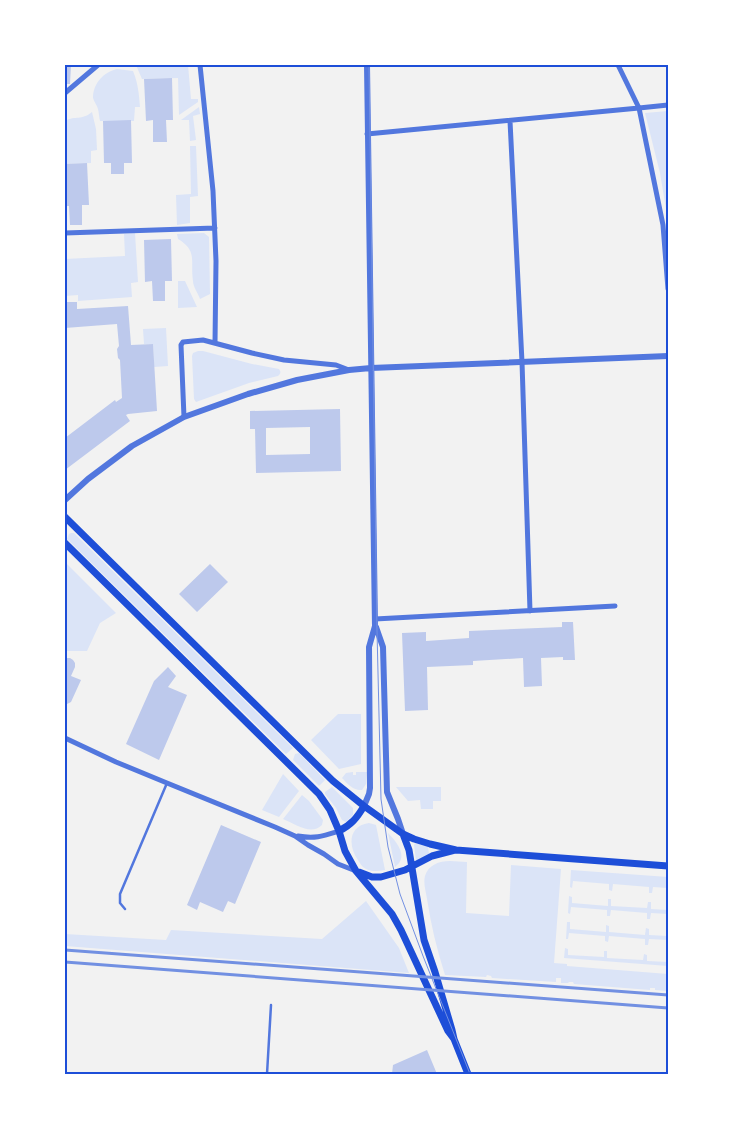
<svg xmlns="http://www.w3.org/2000/svg" width="733" height="1139" viewBox="0 0 733 1139" font-family="'Noto Sans',sans-serif">
  <style>
    .green { fill: #dbe4f7 }
    .building { fill: #bdc9ec; fill-rule: evenodd }
    .lines { fill: none; stroke-linecap: round; stroke-linejoin: round }
    .service { stroke: #5277de; stroke-width: 2.5 }
    .minor { stroke: #5277de; stroke-width: 5 }
    .tertiary { stroke: #5277de; stroke-width: 6 }
    .secondary { stroke: #1d4ed8; stroke-width: 7 }
    .tram { stroke: #7290e2; stroke-width: 1 }
    .rail { stroke: #7290e2; stroke-width: 3 }
    .neatline { fill: none; stroke: #1d4ed8; stroke-width: 2 }
  </style>
  <rect width="100%" height="100%" fill="#f2f2f2"/>
  <path class="green" d="M136,65h52l3,34h7v3l-19,13 -1,-37 -36,1z
    M117,69l16,2c5,12 6,23 7,36h-5l-1,14h-34c-1,-4 -1,-8 -2,-12 -1,-4 -4,-7 -5,-11 0,-15 11,-26 24,-29z
    M199,107l1,7 -7,2 3,24 -6,1 -1,-21h-8z
    M668,111v110l-8,-48 -15,-60z
    M92,112l4,17 1,21 -6,1v12l-26,1v-43c11,-6 16,0 27,-9z
    M190,146h6l2,50 -8,1v26l-13,2 -1,-30 15,-1z
    M135,233l3,49 -7,1 1,14 -54,4v-6l-13,1v-37l60,-3 -1,-22z
    M204,233l5,4 1,57 -10,5c-2,-6 -7,-12 -7,-18 -3,-20 5,-30 -15,-42l-1,-5z
    M178,281h7l12,26 -19,1z
    M166,328l2,38 -14,1 -1,-23h-9l-1,-15z
    M198,351h5l49,13 27,5c2,3 2,4 -1,7l-29,7 -53,19 -2,-3 -2,-43 1,-3z
    M71,533h3l219,215 -7,6 -219,-215 2,-5z
    M65,562l51,51 -16,10 -13,28h-22z
    M338,714h23v50l-22,5 -28,-29z
    M299,753l26,27 -6,6 -26,-26 2,-6z
    M353,772v3h3v-3h11l-1,12 -4,6c-9,1 -15,-7 -20,-12l4,-5z
    M283,774l16,17 -20,26 -17,-7z
    M332,787l21,21v7l-7,7 -4,-2 -6,-12 -11,-14v-2z
    M396,787h45v14h-8v8h-12l-1,-9 -12,1z
    M302,795l7,6 14,19 -1,5c-11,11 -27,-1 -39,-6z
    M369,823l7,2 9,45c-6,1 -13,2 -19,-1 -4,-2 -6,-6 -8,-9 -10,-14 -10,-34 11,-37z
    M388,833c9,9 21,24 7,34z
    M415,843l13,4 1,7 -13,7 -2,-16z
    M450,861l17,1 -1,51 43,3 2,-51 50,4 -7,94 13,1v2l101,8v17l-13,-1v-2h-5v2l-76,-6 -1,-2h-4l-1,1h-7v-5h-5v4l-64,-4 -1,-2 -4,-1 -1,2 -41,-2c-8,-25 -14,-50 -18,-76 -1,-7 -4,-16 -2,-23 3,-11 14,-15 25,-15z
    M571,870l97,7v11l-15,-1 -1,6h-3v-6l-36,-3 -1,7 -3,-1v-6l-36,-3 -1,7 -2,-1z
    M569,896l3,1v6l36,3v-7h3v7l36,2 1,-6h3v7l17,1v4l-17,-1 -1,6h-3v-6l-36,-3 -1,6h-3v-6l-36,-3 -1,7 -2,-1z
    M366,901l33,47 10,25 -344,-27v-12l101,6 5,-10 151,9z
    M567,922h3v7l36,3v-7l3,1v6l36,3 1,-7 3,1v6l19,1v4l-19,-1 -1,6h-3v-6l-36,-3 -1,6 -3,-1v-5l-36,-3 -1,6h-2z
    M565,948l3,1v6l36,2v-6h3v7l36,2 1,-6 3,1v6l21,1v4l-104,-8z"/>
  <path class="building" d="M65,65h6l-1,19h-5z
    M172,78l1,42h-7l1,22h-14v-22l-7,1 -2,-42z
    M131,120l1,43h-8v11h-13v-11h-7l-1,-42z
    M87,163l2,42h-7v20h-12l-1,-19h-4v-42z
    M171,239l1,42h-7v20h-12l-1,-20 -7,1 -1,-42z
    M65,302h12v7l51,-3 3,39 22,-1 4,67 -29,3 -2,1 4,6 -65,49v-32l50,-38 1,2 6,-4 -2,-38 -2,-2 -1,-9 2,-3 -2,-22 -52,4z
    M340,409l1,62 -85,2 -1,-44h-5v-18zM310,427v27l-44,1v-27z
    M210,564l18,18 -31,30 -18,-18z
    M562,622h11l2,38h-12v-3l-22,1 1,28 -18,1 -1,-29 -50,3v4l-46,2 1,43 -23,1 -3,-78 24,-1v9l43,-3v-7l93,-4z
    M65,658h5l3,2 2,3v4l-4,9 10,4 -10,22 -6,3z
    M168,667l8,9 -8,11 19,8 -28,65 -33,-16 28,-63z
    M221,825l40,17 -26,62 -7,-3 -5,11 -23,-10 -3,8 -10,-5z
    M427,1050l10,24h-45l1,-9z"/>
  <g class="lines">
    <path class="service" d="M125,909l-5,-6v-9l47,-111
      M267,1074l4,-69"/>
    <path class="minor" d="M200,65l13,126 3,70 -1,82
      M65,93l33,-28
      M668,105l-29,3 24,117 5,64
      M510,121l12,241 8,249
      M367,134l272,-26 -21,-43
      M65,233l150,-5
      M184,417l-3,-72 2,-3 20,-2 49,13 32,7 52,5 13,5
      M375,619l240,-13
      M65,738l51,24 51,21 108,44 20,9 13,9 16,9 14,10 18,7
      M298,836c17,3 25,0 41,-5"/>
    <path class="tertiary" d="M65,500l23,-21 44,-33 52,-29 64,-23 49,-14 52,-10 22,-2 297,-12
      M376,627l7,20 4,145 11,27 5,15
      M364,806l5,-12 1,-6 -1,-141 6,-21 -8,-561"/>
    <path class="secondary" d="M65,517l268,264 31,25 39,28 11,5 16,5 26,6 212,16
      M65,543l254,251 11,16 9,21 6,20 11,20 36,43 9,16 47,101 6,8
      M339,831c12,-6 18,-13 25,-25
      M403,834l6,16 15,90 11,32 17,58 2,9 14,35
      M359,872l13,5h9l24,-7 27,-14 23,-6"/>
    <path class="tram" d="M369,65l8,566 4,168 7,48 12,47 23,62 47,118"/>
    <path class="rail" d="M65,950l603,45
      M65,962l603,46"/>
  </g>
  <rect width="733" height="1139" fill="none" stroke="#ffffff" stroke-width="132"/>
  <rect x="66" y="66" width="601" height="1007" class="neatline"/>
</svg>
